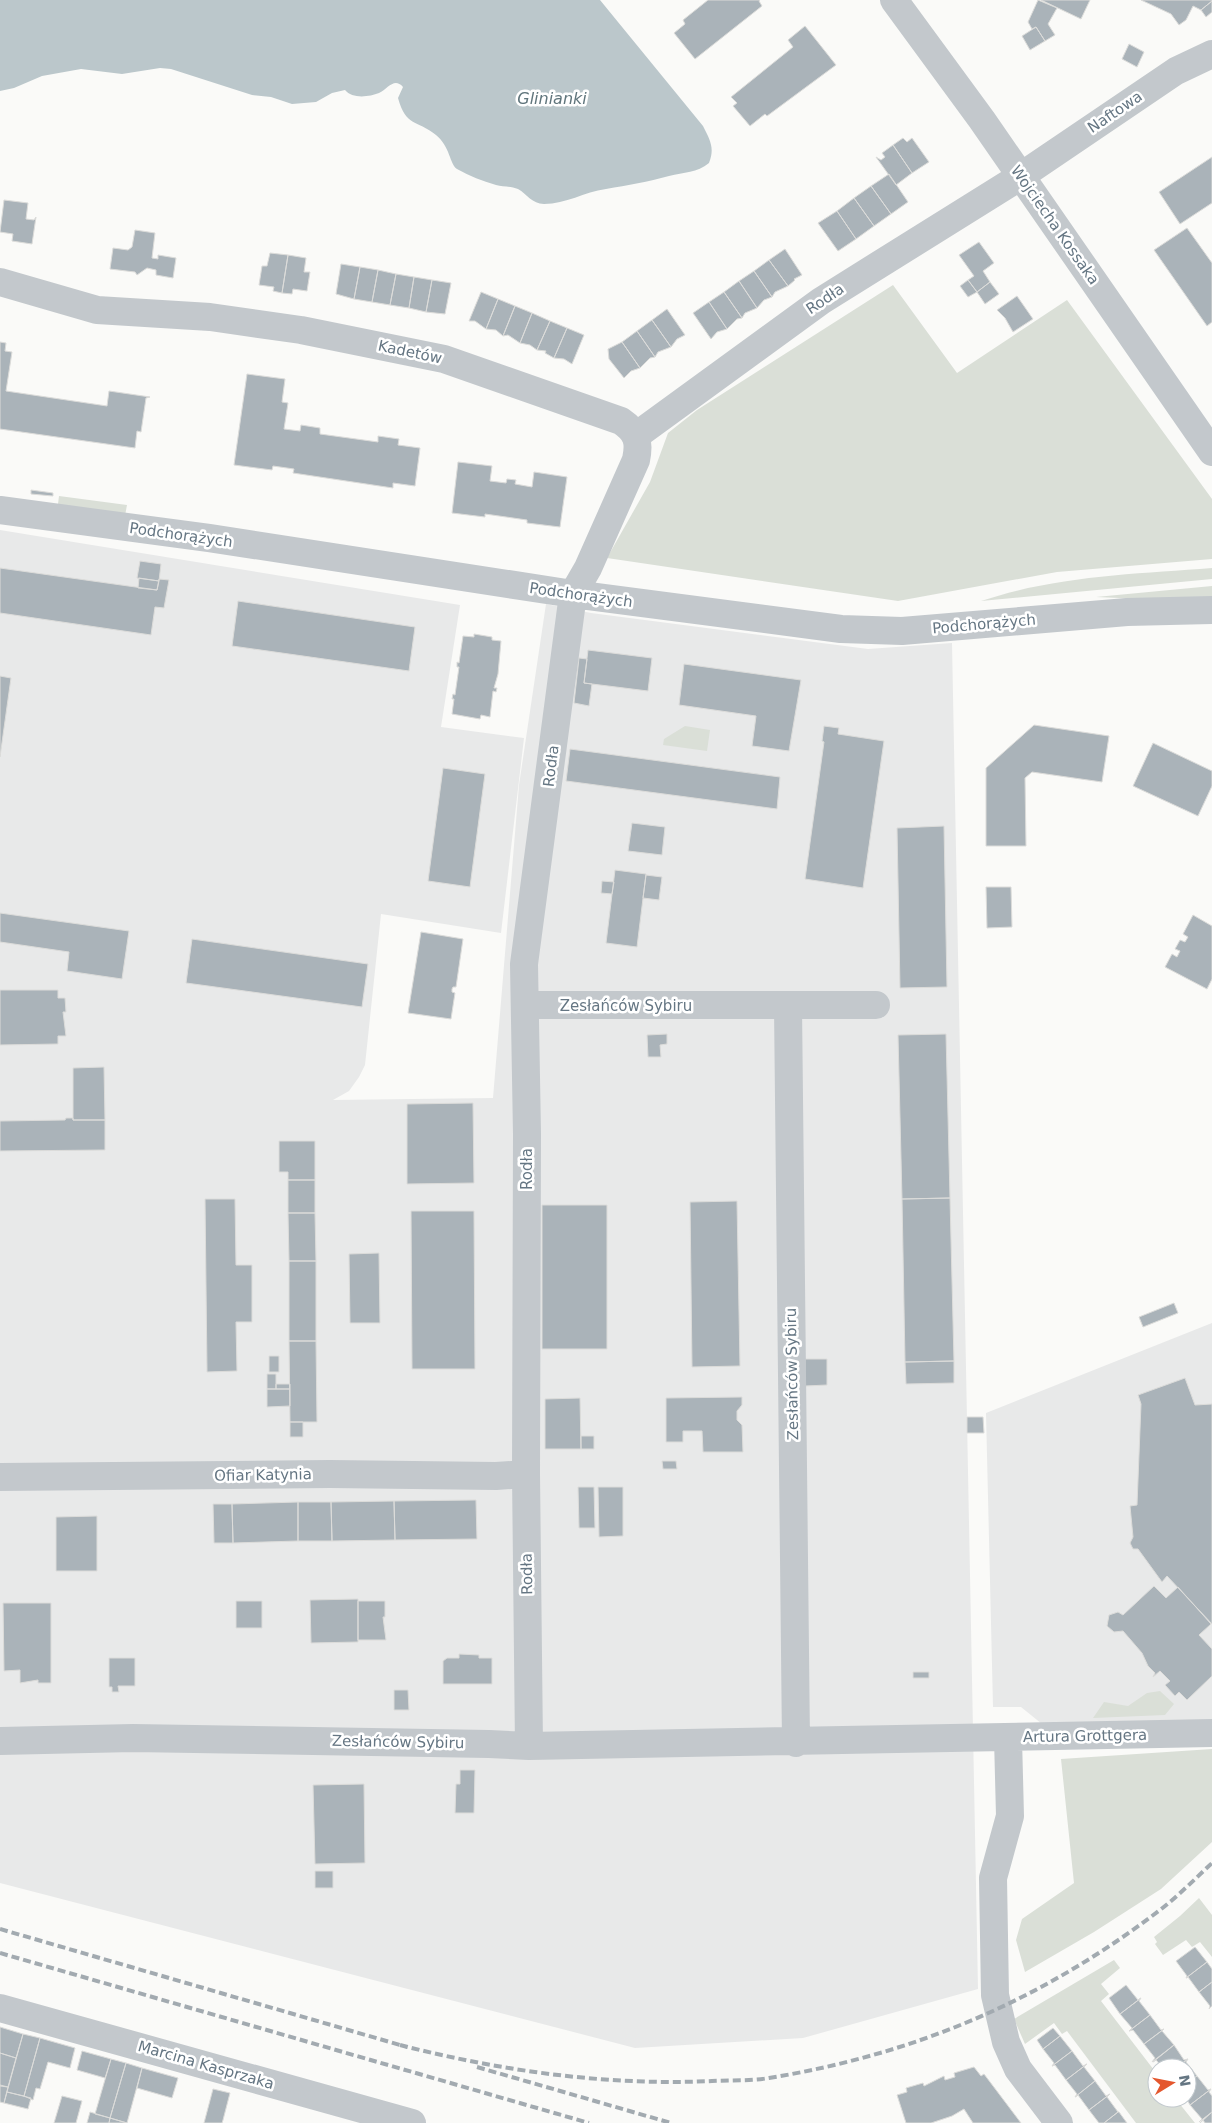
<svg xmlns="http://www.w3.org/2000/svg" width="1212" height="2123" viewBox="0 0 1212 2123" font-family="'DejaVu Sans',sans-serif">
  <style>
    .built { fill: #e8e9e9 }
    .green { fill: #dadfd7 }
    .water { fill: #bbc7cb }
    .building { fill: #aab3b9; stroke: #dcdcda }
    .lines { fill: none; stroke-linecap: round; stroke-linejoin: round }
    .minor { stroke: #c3c8cc; stroke-width: 28 }
    .rail { stroke: #a2aab0; stroke-width: 4; stroke-dasharray: 8 4; stroke-linecap: butt }
    .labels { text-anchor: middle; dominant-baseline: central; stroke-width: 5; stroke-linejoin: round; paint-order: stroke }
    .street-label { font-size: 15px; fill: #657683; stroke: #fff }
    .water-label { font-size: 16px; font-style: italic; fill: #60757c; stroke: #fff }
  </style>
  <rect width="100%" height="100%" fill="#fafaf8"/>
  <path class="built" d="M0,530l460,75 -19,122 83,11 -23,195 -120,-19 -16,151 -6,12 -10,14 -16,9 160,-2 26,-313 27,-181 45,9 277,36 84,-6 26,1346 -175,49 -168,10 -635,-165z
    M1212,1323v398l-170,3 -21,-17h-28l-7,-294z"/>
  <path class="green" d="M893,285l64,88 110,-73 145,199v60l-155,13 -159,29 -291,-43 43,-76 18,-49 29,-23z
    M59,496l68,9 -3,16 -66,-17z
    M1212,568v11l-231,22c74,-25 154,-27 231,-33z
    M1212,586v16l-116,-5z
    M685,726l25,4 -3,21 -44,-6 1,-6z
    M1160,1691l14,13 -9,11 -72,3 11,-16 24,4 19,-13z
    M1212,1749v93l-51,47 -67,43 -69,40 -9,-32 6,-21 52,-36 -13,-124z
    M1199,1898l13,17v42l-12,-15 -8,5 -6,-7 -23,15 -8,-11 2,-2 -3,-5 26,-21z
    M1114,1960l6,8 -19,16 8,10 -8,7 56,73v24h18l20,25h-59l-69,-92 -5,3 -8,-11 -29,21 -11,-25z"/>
  <path class="water" d="M0,0h600l103,126c7,14 12,22 6,37 -12,10 -25,9 -40,13 -21,6 -41,9 -63,13 -22,3 -40,15 -62,15 -12,0 -17,-10 -26,-15 -7,-3 -15,-2 -22,-4 -14,-4 -26,-9 -39,-16 -7,-4 -7,-23 -21,-34 -20,-16 -30,-8 -38,-37l5,-11c-9,-10 -15,2 -24,6 -10,4 -27,6 -34,-3l-13,3 -16,9 -24,2 -21,-7 -19,-2 -81,-26 -11,-1 -38,6 -41,-5 -39,7 -28,12 -14,3z"/>
  <path class="building" d="M708,0h52l-1,1 3,5 -67,53 -21,-26 11,-9 -2,-4z
    M1038,0l19,8 -9,16 7,11 -10,6 -9,-14 -4,2 -4,-7z
    M1041,0h49l-9,19z
    M1141,0h71v1l-11,9 -8,-4 -7,14 -7,5 -8,-11z
    M1212,1v11l-6,5 -5,-7z
    M805,26l31,39 -69,51 -2,-2 -15,12 -17,-20 4,-3 -6,-6 62,-50 -5,-7z
    M1036,27l9,14 -15,9 -8,-14z
    M1129,44l15,8 -7,15 -15,-8z
    M903,138l4,4 5,-4 17,24 -17,11 -19,-28z
    M893,145l19,28 -16,12 -20,-28 5,3 4,-3 -3,-4z
    M1212,157v46l-32,21 -21,-32z
    M889,174l19,28 -17,12 -20,-28z
    M871,186l20,28 -17,12 -20,-28z
    M854,198l20,28 -18,13 -19,-28z
    M4,200l24,3 -2,16 8,1 2,-3 -4,27 -20,-3 1,-7 -13,-2z
    M837,211l19,28 -18,12 -20,-28z
    M1187,228l25,35v59l-5,4 -53,-76z
    M135,230l20,3 -3,25 6,1v-4l18,3 -3,20 -17,-3v-5l-9,-2 -10,7 -2,-3 -25,-3 3,-21 15,2 4,-3z
    M979,242l15,21 -11,8 7,11 -13,10 -9,-12 6,-4 -15,-21z
    M785,249l17,26 -8,4 1,1 -7,6 -19,-26z
    M270,253l18,2 -6,38 -9,-2 1,-4 -15,-2 3,-19h5z
    M288,255l18,3 -2,14h6l-3,19 -14,-2 -1,5 -10,-1z
    M769,260l19,26 -13,6 -3,5 -18,-26z
    M341,264l19,3 -6,32 -18,-5z
    M360,267l18,3 -6,32 -18,-3z
    M378,270l18,4 -6,31 -18,-3z
    M754,271l18,26 -8,3 -7,8 -18,-27z
    M396,274l18,3 -5,31 -19,-3z
    M414,277l18,3 -6,32 -17,-4z
    M432,280l19,3 -6,31 -19,-2z
    M968,280l9,12 -9,5 -8,-11z
    M739,281l18,27 -12,5 -3,5 -18,-26z
    M990,282l9,12 -14,10 -8,-12z
    M481,292l17,7 -12,30 -11,-8h-6z
    M724,292l18,26 -5,1 -10,10 -18,-27z
    M1017,296l16,23 -20,13 -8,-14 -8,-8z
    M498,299l17,7 -12,30 -7,-6 -10,-1z
    M709,302l18,27 -10,3 -6,7 -18,-26z
    M515,306l17,7 -12,30 -12,-8 -5,1z
    M667,309l18,26 -8,4 -6,8 -19,-27z
    M532,313l18,8 -13,29 -7,-5 -10,-2z
    M652,320l19,27 -13,5 -3,5 -18,-26z
    M550,321l17,7 -13,30 -9,-5 1,-2 -9,-1z
    M567,328l17,7 -12,29 -8,-5 -10,-1z
    M637,331l18,26 -5,1 -10,10 -18,-26z
    M0,342l6,1 -1,8 7,1 -6,39 101,15 2,-15 41,6 -4,1 -5,34 -4,-1 -2,17 -135,-19z
    M622,342l18,26 -9,3 -7,7 -15,-19 -1,-10z
    M247,374l38,5 -3,23 6,1 -4,26 16,2 1,-6 19,3v6l58,8v-6l21,3 -1,6 22,3 -5,38 -22,-3v5l-100,-15 1,-4 -21,-3 -1,4 -38,-5z
    M458,462l34,4 -2,15 16,2 1,-4 9,1 -1,4 17,3 2,-15 33,5 -7,50 -33,-4v-3l-42,-6v3l-33,-4z
    M31,490l22,3v3l-22,-2z
    M140,561l21,3 -2,17 -22,-3z
    M0,568l157,22 2,-11 10,1 -5,28 -9,-1 -4,28 -151,-22z
    M139,578l20,3 -2,9 -19,-2z
    M238,601l177,26 -6,44 -177,-25z
    M474,634l18,3v3l9,1 -3,33 -4,14h3l-1,4 -3,-1 -3,26 -9,-2 -1,4 -28,-5 2,-15h-2l1,-5 2,1 4,-28h-2v-5l2,1 4,-27 11,1z
    M588,650l64,8 -4,33 -64,-8z
    M579,658l8,1 -3,24 8,1 -3,22 -15,-3z
    M684,664l117,16 -12,71 -37,-5 4,-30 -77,-11z
    M0,676l11,2 -11,79z
    M1034,725l75,11 -7,46 -70,-10 -7,6 1,68h-40v-78z
    M824,726l15,2 -1,6 46,7 -21,147 -58,-9 19,-137 -2,-1z
    M1153,743l59,28v15l-14,30 -65,-30z
    M570,749l210,28 -3,32 -211,-28z
    M443,768l42,6 -15,113 -42,-6z
    M632,823l33,4 -3,28 -34,-4z
    M944,826l3,161 -47,1 -3,-160z
    M615,870l31,4 -9,73 -31,-4z
    M646,875l16,2 -3,23 -16,-2z
    M602,881l12,1 -2,12 -11,-1z
    M986,887h25l1,40 -25,1z
    M0,913l129,18 -7,48 -55,-8 2,-19 -69,-10z
    M1193,915l19,11v53l-5,10 -42,-22 7,-13 5,3 3,-6 -5,-2 5,-9 5,2 3,-5 -5,-3z
    M421,932l42,7 -7,48h-3l-1,2v3l3,1 -4,26 -43,-6z
    M192,939l176,25 -6,43 -176,-24z
    M0,990h58v8h7l1,14h-3l3,24h-8v8l-58,1z
    M667,1034v10l-7,1 1,12h-13l-1,-22z
    M946,1034l4,164 -48,1 -4,-164z
    M104,1067l1,53h-32v-52z
    M473,1103l1,80 -67,1v-80z
    M66,1118h7v2h32v30l-105,1v-30l65,-1z
    M279,1141h36v39h-27v-8h-9z
    M288,1180h27v33h-27z
    M950,1198l4,163 -49,1 -3,-163z
    M205,1199h30l1,66h16v57h-16l1,49 -30,1z
    M737,1201l3,165 -48,1 -2,-165z
    M542,1205h65v144h-65z
    M411,1211h63l1,158h-63z
    M288,1213h27l1,48h-27z
    M379,1253l1,70h-30l-1,-69z
    M289,1261h27v80h-27z
    M1174,1303l4,10 -35,14 -4,-10z
    M289,1341h27l1,81h-27z
    M269,1356h10v16h-10z
    M805,1359h22v26l-22,1z
    M954,1361v22l-48,1 -1,-22z
    M267,1374h9v15h-9z
    M1185,1378l10,27 17,-1v220l-45,-48 -5,6 -24,-33h-5l-3,-6 3,-6 -3,-31 7,-1 4,-101 -3,-9z
    M276,1384h14v5h-14z
    M267,1389h23v17l-23,1z
    M742,1397v8l-5,6v9l5,5 1,27h-40l-1,-21h-19v11h-17v-44z
    M580,1398l1,51h-36v-50z
    M967,1417h16l1,16h-17z
    M290,1422h13v15h-13z
    M581,1436h13v13h-13z
    M662,1461h14l1,8h-14z
    M578,1487h16l1,41h-16z
    M598,1487h25v49l-24,1z
    M476,1500l1,39 -82,1 -1,-39z
    M394,1501l1,39 -63,1 -1,-39z
    M298,1502h33l1,39h-34z
    M298,1502v39l-65,2 -1,-39z
    M213,1504h19l1,39h-19z
    M97,1516v55h-41v-54z
    M1154,1586l12,12 12,-11 33,37 -12,11 13,14v27l-25,24 -8,-8 -4,4 -10,-11 5,-4 -10,-10 -7,6 2,-4 -7,-7 -6,-13 -19,-22 -9,1 -7,-6 2,-11 9,-3 5,3z
    M358,1599v43l-47,1 -1,-43z
    M236,1601h26v27h-26z
    M358,1601h27v16h-2l3,23h-28z
    M3,1603h48v80h-13v-3l-18,3v-13l-16,1z
    M459,1654l20,1v3h13v26h-49v-23l4,-3h12z
    M109,1658h26v28h-17l1,6h-7v-5h-3z
    M913,1672h16v6h-16z
    M394,1690h14l1,20h-15z
    M460,1770h15l-1,43h-19l1,-29h4z
    M364,1784l1,79 -50,1 -2,-79z
    M315,1871h18v17h-18z
    M1195,1947l12,15 -21,16 1,-2 -11,-15z
    M1207,1962l5,7v13l-13,10 -11,-15 -2,1z
    M1212,1982v24l-3,3 1,-3 -11,-14z
    M1126,1985l12,15 3,-2 -21,16 -11,-16z
    M1141,1998l-2,3 11,14 -21,16 3,-3 -12,-14z
    M1150,2015l11,15 3,-1 -20,15 -11,-14 -4,1z
    M0,2027l23,7 -7,24 -16,-5z
    M1053,2028l7,8 -17,13 -6,-9z
    M1164,2029l-2,2 12,14 -22,17 3,-4 -11,-14z
    M23,2034l17,4 -16,58 -17,-4z
    M1060,2036l12,15 -20,15 2,-3 -11,-14z
    M40,2038l35,10 -5,20 -22,-6 -8,27 -4,-1 -3,12 -9,-4z
    M1174,2045l10,15 4,-1 -12,9h-13l-7,-8 -3,2z
    M82,2051l29,8 -6,19 -28,-8z
    M1072,2051l11,15 4,-2 -21,16 -11,-15 -3,1z
    M0,2053l16,5 -8,29 -8,-1z
    M111,2059l15,4 -16,55 -15,-4z
    M1188,2059l-2,3 11,14 -10,7v-15h-11z
    M126,2063l16,5 -15,55 -17,-5z
    M1087,2064l-3,3 11,14 -20,16 2,-3 -11,-14z
    M974,2067l7,9 3,-2 37,49h-48l-9,-14 -12,7 -21,7h-25l-9,-28 10,-3 -1,-4 17,-5 1,3 20,-10 1,4 10,-3 -1,-4z
    M142,2068l36,10 -6,20 -35,-10z
    M1197,2076l11,14 3,-1 -21,16 -4,-7 1,-15z
    M1095,2081l11,15 4,-2 -21,16 -11,-15 -3,2z
    M0,2085l8,2 -4,16 -4,-1z
    M213,2089l17,4 -7,27 -1,3h-18z
    M1211,2089l-2,3 3,4v16l-13,10 3,-3 -12,-14z
    M7,2092l24,6 -3,11 -24,-6z
    M1109,2095l-2,2 11,15 -14,11h-5l-10,-13z
    M62,2096l20,5 -6,22h-22z
    M90,2112l20,6 -1,5h-22z
    M1119,2112l8,11h-23l14,-11z
    M1212,2112v11h-7l-2,-3 -3,3z
    M110,2118l17,5h-18z"/>
  <g class="lines">
    <path class="minor" d="M894,0l88,120 230,332
      M0,282l97,28 113,7 91,13 143,29 177,62c16,11 19,20 15,39l-48,108 -15,26 -49,370 3,170 -1,340 3,272
      M637,435l184,-134 200,-125 155,-105 36,-17
      M0,510l209,28 364,56 268,35 61,2 225,-19 85,-2
      M525,1005h351
      M788,1006l8,737
      M0,1477l330,-3 166,2 30,-2
      M1008,1738l2,78 -17,62 2,117 11,47 12,27 41,54
      M0,1741l133,-3 356,6 40,2 683,-13
      M0,2008l412,115"/>
    <path class="rail" d="M0,1929l407,118
      M0,1953l589,170
      M400,2045c101,26 208,41 312,36 19,-1 39,0 57,-3 147,-24 273,-78 391,-168 18,-14 35,-31 52,-47
      M477,2067l194,56"/>
  </g>
  <g class="labels">
    <g class="street-label">
      <text transform="translate(1115 112) rotate(-34)">Naftowa</text>
      <text transform="translate(1055 225) rotate(55)">Wojciecha Kossaka</text>
      <text transform="translate(825 299) rotate(-34)">Rodła</text>
      <text transform="translate(410 352) rotate(12)">Kadetów</text>
      <text transform="translate(181 535) rotate(8)">Podchorążych</text>
      <text transform="translate(581 595) rotate(8)">Podchorążych</text>
      <text transform="translate(984 624) rotate(-5)">Podchorążych</text>
      <text transform="translate(551 766) rotate(-83)">Rodła</text>
      <text x="626" y="1006">Zesłańców Sybiru</text>
      <text transform="translate(527 1169) rotate(-90)">Rodła</text>
      <text transform="translate(792 1374) rotate(-91)">Zesłańców Sybiru</text>
      <text transform="translate(263 1475) rotate(-1)">Ofiar Katynia</text>
      <text transform="translate(527 1574) rotate(-91)">Rodła</text>
      <text transform="translate(1085 1736) rotate(-1)">Artura Grottgera</text>
      <text transform="translate(398 1742) rotate(1)">Zesłańców Sybiru</text>
      <text transform="translate(206 2065) rotate(16)">Marcina Kasprzaka</text>
    </g>
    <g class="water-label">
      <text x="552" y="98">Glinianki</text>
    </g>
  </g>
  <g transform="translate(1172 2083) rotate(80)"><circle r="24" fill="#ffffff" stroke="#c1c8cd"/>
  <path d="M0-4L9 19L0 12L-9 19Z" fill="#e4572e"/>
  <text y="-8" font-size="14" font-weight="bold" text-anchor="middle" fill="#657683">N</text>
  </g>
</svg>
